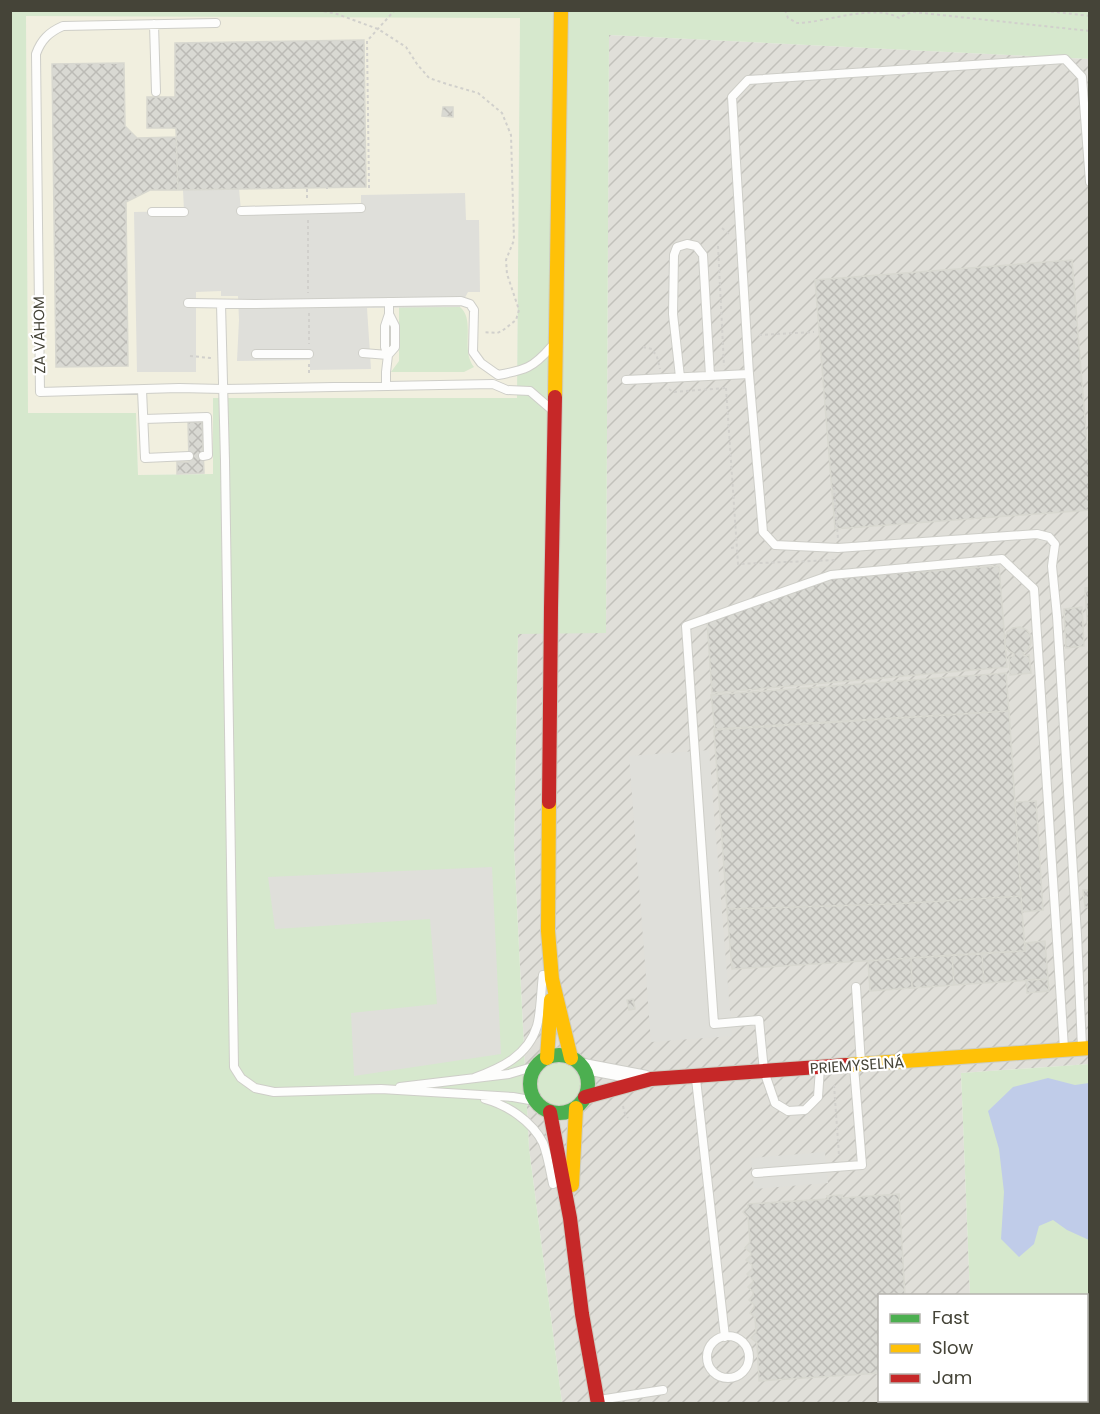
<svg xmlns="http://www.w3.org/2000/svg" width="1100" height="1414" viewBox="0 0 1100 1414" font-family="Poppins,sans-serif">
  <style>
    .commercial { fill: #f1efdf }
    .industrial { fill: url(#industrial-furrows) }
    .grass { fill: #d6e8cd; fill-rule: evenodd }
    .parking { fill: #dfdfda }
    .water { fill: #c0cce9 }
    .building { fill: url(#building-cross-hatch); stroke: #d8d8d0; stroke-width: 1.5 }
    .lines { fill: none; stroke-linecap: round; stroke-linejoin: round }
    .lane-casing { stroke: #cecec8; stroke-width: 10 }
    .street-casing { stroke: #cecec8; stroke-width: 17 }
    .fast-casing { stroke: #cdcdc2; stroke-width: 16 }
    .slow-casing { stroke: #cdcdc2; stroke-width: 16 }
    .jam-casing { stroke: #cdcdc2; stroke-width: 16 }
    .path { stroke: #d1d0cc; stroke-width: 2; stroke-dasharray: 3 3; stroke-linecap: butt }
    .lane { stroke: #fdfdfc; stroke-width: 8 }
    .street { stroke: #fdfdfc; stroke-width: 15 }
    .fast { stroke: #4caf50; stroke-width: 14 }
    .slow { stroke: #ffc107; stroke-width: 14 }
    .jam { stroke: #c62828; stroke-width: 14 }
    .labels { text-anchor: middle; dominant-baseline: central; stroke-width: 4.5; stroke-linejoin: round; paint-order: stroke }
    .street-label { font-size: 15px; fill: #454438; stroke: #fff }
  </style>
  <defs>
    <pattern id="industrial-furrows" width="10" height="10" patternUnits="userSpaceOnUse" patternTransform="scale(1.5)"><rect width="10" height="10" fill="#e0dfd9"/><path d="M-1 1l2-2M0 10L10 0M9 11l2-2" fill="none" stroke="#c2c1bb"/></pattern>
    <pattern id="building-cross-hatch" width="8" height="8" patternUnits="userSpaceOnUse" patternTransform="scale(1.5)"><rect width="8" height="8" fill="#d9d9d3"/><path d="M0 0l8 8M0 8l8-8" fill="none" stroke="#bcbbb6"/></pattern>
  </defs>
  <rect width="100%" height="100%" fill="#f0f0ea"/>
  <path class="commercial" d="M26,16l494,1 -3,381h-304v76l-75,1 -2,-61h-108z"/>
  <path class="industrial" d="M609,35l480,24v1005l-128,9 9,222 -90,1v104l84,1 -55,3 -347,-1 -33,-255 -15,-301 4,-214h88z"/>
  <path class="grass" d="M10,11h1079v48l-480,-24 -3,598 -88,1 -4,213 15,301 33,255h-551zM26,16l494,2 -3,380h-304v76l-75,1 -2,-62h-108z
    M399,307h61c16,13 0,43 14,60l-10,5h-73l8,-11z
    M538 1084a21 21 0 1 1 42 0a21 21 0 1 1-42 0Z
    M1089,1064v339l-180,1 55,-4h122v-104l-116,-1 -9,-222z"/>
  <path class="parking" d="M239,188l2,23 120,-3v-13l104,-2 1,27h13l1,72h-12l-8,15 -93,1 4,61 -61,1v-10l-73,1 2,-41 -1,-24h-17v-5l-25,1v80h-59l-3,-160 50,-1 -1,-21z
    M709,750l23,286 -81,6 -22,-286z
    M492,867l9,187 -147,22 -3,-63 86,-9 -7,-85 -155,10 -7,-52z
    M825,1152l3,31 -74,6 -3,-31z"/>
  <path class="water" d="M1048,1078l27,7 14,-2v157l-22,-10 -14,-10 -14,6 -5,18 -15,13 -18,-18 3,-47 -5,-43 -11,-38 25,-24z"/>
  <path class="building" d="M364,40l2,147 -188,3 -2,-62h-29v-31h28v-54z
    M124,63l1,63 12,12 39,-1 2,53h-28l-24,12 2,164 -72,1 -4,-303z
    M443,107h10v10l-11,-1z
    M1072,260l18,220v30l-255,19 -20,-249z
    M188,422h14l2,51 -27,1v-12h12z
    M999,566l8,101 -295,26 -5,-72 124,-43z
    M1090,587v76l-5,-75z
    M1082,607l2,39 -18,2 -2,-39z
    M1020,627l7,3 4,6v7l-3,7 -5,3 1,3 5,-1 2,18 -21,2 -1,-18 5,-1v-2l-5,-3 -4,-5v-8l2,-6 6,-4z
    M1006,673l3,38 -294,18 -4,-34z
    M1009,711l12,185 -126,8 -168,5 -13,-179z
    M1036,801l7,109 -21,2 -7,-110z
    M1083,890h7v17h-5z
    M1021,896l4,55 -293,18 -5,-60 168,-5z
    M1045,941l3,38 -64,4 -2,-30 43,-2v-8z
    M982,953l2,30 -30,2 -2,-30z
    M952,955l2,30 -42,3 -1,-30z
    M911,958l1,30 -42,3 -2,-30z
    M1048,979l1,12 -22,2 -1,-13z
    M633,999l2,10 -6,1 -2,-10z
    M899,1194l6,102h-25v77l-121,8 -2,-38 -6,-5 5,-6 -1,-15 -5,-4 4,-6v-2l-5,-5 4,-5v-3l-5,-5 5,-5 -1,-3 -5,-5 5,-5v-4l-6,-5 5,-5v-2l-6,-5 5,-6 -2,-25 -5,-5 5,-5v-3l80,-5 -1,-3 15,-1v3z"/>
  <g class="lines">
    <defs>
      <path id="lane" d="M216,23l-153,3c-14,6 -22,14 -27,28l4,338 139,-4 44,1 270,-5 14,6 23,1 22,19
        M154,24l2,68
        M241,211l120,-3
        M152,212h32
        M188,303l67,1 206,-3 9,3 4,6 -1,42 8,11 17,12c27,-5 35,-7 53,-28
        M221,304l4,157 9,606 7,11 14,10 19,4 107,-3 132,8 22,4
        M363,353l25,2
        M256,354h53
        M388,355l7,-8v-21l-6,-12
        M680,377l-7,-63 1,-59 3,-8 10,-3 9,2 7,9 7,121
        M626,380l123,-6
        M386,386v-14l2,-17 -3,-8v-21l4,-12v-12
        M142,390l3,68 44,-2
        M144,419l63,-2 1,38 -5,1
        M856,987l5,77
        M1082,1047l-5,-112 -20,-319 -5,-50 3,-22 -6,-7 -12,-3 -199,14 -63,-3 -12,-13 -14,-158 -17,-277 16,-17 317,-21 17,18 8,105
        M820,1068l-2,29 -13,13 -17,1 -13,-8 -11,-32 -5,-51 -45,4 -28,-398 145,-51 171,-16 32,30 30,459
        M474,1078c27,-10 54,-22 63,-52 4,-14 4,-36 6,-51
        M696,1079l29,258
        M400,1087l109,-13 27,-8
        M485,1099c22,6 47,22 58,44 5,13 7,27 10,41
        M756,1173l106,-8 -8,-98
        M707 1357a21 21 0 1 1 42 0a21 21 0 1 1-42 0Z
        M599,1400l64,-10"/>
      <path id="street" d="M582,1066l63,12"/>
      <path id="fast" d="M530 1084a29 29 0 1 1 58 0a29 29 0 1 1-58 0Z"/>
      <path id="slow" d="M555,397l6,-387
        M549,802l-1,129 4,48 19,79
        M547,1058l4,-58
        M847,1065l243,-17
        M572,1185l4,-77"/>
      <path id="jam" d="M549,802l2,-194 4,-211
        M585,1097l66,-18 196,-14
        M550,1112l20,106 12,96 16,90"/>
    </defs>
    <use href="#lane" class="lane-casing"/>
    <use href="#street" class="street-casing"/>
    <use href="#fast" class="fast-casing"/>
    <use href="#slow" class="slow-casing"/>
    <use href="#jam" class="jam-casing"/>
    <path class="path" d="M318,10l19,4 41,15 28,18 11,17 12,14 21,7 28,8 24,20 9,22 3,105 -8,20 1,14 12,36 -3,10 -14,11 -5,2 -14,-1
      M785,10l3,8 9,5c28,0 77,-20 102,-5l7,-4 7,-2 177,19
      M1039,10l51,6
      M327,188v1
      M369,188l-2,-147 28,-31
      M307,189v11
      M308,220v73
      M722,228l7,6
      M718,246l6,120
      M309,313v31
      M759,335l55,-3
      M643,347l9,2 5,8 3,12
      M190,356l21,2
      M309,364v9
      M726,388l12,176 97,-4
      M669,389l4,3 52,-4
      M834,487l4,52
      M731,548l6,-1
      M834,1085l5,70
      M623,1106l2,8 3,4"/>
    <use href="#lane" class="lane"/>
    <use href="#street" class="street"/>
    <use href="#fast" class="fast"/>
    <use href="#slow" class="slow"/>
    <use href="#jam" class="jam"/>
  </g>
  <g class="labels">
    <g class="street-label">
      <text transform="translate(39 335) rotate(-91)">ZA VÁHOM</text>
      <text transform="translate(857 1065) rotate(-4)">PRIEMYSELNÁ</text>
    </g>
  </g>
  <rect width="1100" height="1414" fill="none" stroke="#454438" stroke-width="24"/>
  <rect x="878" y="1294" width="210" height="108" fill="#ffffff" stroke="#b5b4af" stroke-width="1.5"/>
  <rect x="890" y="1314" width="30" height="9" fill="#4caf50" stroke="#b5b4af" stroke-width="1.5"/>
  <text x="932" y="1324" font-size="18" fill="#454438">Fast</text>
  <rect x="890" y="1344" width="30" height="9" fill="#ffc107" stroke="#b5b4af" stroke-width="1.5"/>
  <text x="932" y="1354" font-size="18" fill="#454438">Slow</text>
  <rect x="890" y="1374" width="30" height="9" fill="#c62828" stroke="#b5b4af" stroke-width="1.5"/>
  <text x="932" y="1384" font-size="18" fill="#454438">Jam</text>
</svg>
